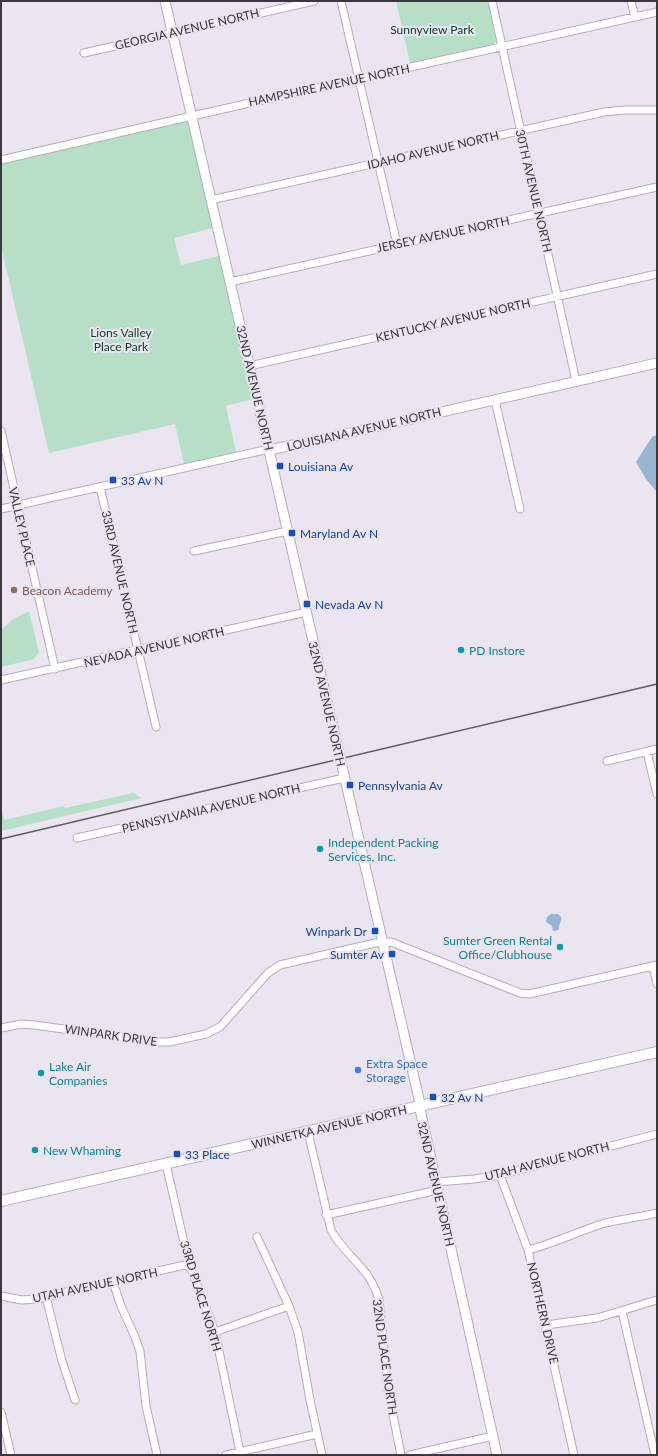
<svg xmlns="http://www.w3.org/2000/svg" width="658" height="1456" viewBox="0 0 658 1456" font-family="Lato,sans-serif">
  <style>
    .green { fill: #b7dfc7 }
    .water { fill: #99b3d3 }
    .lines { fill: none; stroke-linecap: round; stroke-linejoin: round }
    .minor-casing { stroke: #b4aeb9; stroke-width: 9 }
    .tertiary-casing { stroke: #b4aeb9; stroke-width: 11 }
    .secondary-casing { stroke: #b4aeb9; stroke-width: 12 }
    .minor { stroke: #fff; stroke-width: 7 }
    .tertiary { stroke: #fff; stroke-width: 9 }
    .secondary { stroke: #fff; stroke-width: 10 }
    .rail { stroke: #605c63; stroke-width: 1.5 }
    .transit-dot { fill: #1a4fb4; stroke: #ebe5f1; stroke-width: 1.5 }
    .education-dot { fill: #8d6e63; stroke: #ebe5f1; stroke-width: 1.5 }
    .culture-dot { fill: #0f9aa8; stroke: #ebe5f1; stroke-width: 1.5 }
    .shop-dot { fill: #3f7fe0; stroke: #ebe5f1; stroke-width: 1.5 }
    .labels { text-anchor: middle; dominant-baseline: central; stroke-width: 4; stroke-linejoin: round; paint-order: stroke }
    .street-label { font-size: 12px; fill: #3b383d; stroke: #ebe5f1 }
    .park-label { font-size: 12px; fill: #0b4029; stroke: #ebe5f1 }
    .transit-label { font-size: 12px; fill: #164399; stroke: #ebe5f1; text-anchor: start }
    .education-label { font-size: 12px; fill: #785e54; stroke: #ebe5f1; text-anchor: start }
    .culture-label { font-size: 12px; fill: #0d838f; stroke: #ebe5f1; text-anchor: start }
    .shop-label { font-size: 12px; fill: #366cbe; stroke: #ebe5f1; text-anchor: start }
  </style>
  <rect width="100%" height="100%" fill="#ebe5f1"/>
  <path class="green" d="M396,1h92l9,39 -5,6 -82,17z
    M184,122l5,1 24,105 -39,10 7,27 38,-9 34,143 -27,7 10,46 -52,12 -9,-40 -126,29 -48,-207v-82z
    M29,611l10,42 -5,6 -33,8v-37l12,-11z
    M133,793l9,5 -141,33v-23l3,12 60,-14 1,2z"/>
  <path class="water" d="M657,435v57l-11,-13 -10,-17 16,-25z
    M551,914h7l3,3c1,5 -3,8 -2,13l-6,1 -1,-5 -6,-4 1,-5z"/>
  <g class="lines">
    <defs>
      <path id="minor" d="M341,1l56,243
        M492,1l84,380
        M631,1l4,16
        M84,53l230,-52
        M1,160l191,-44 465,-104
        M211,200l393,-88 21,-2h32
        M230,282l427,-95
        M249,366l408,-92
        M495,400l25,109
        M1,431l54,238
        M100,487l56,240
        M1,509l268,-60
        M194,551l94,-20
        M1,680l306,-68
        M647,752l10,42
        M607,761l50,-12
        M77,838l267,-60
        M653,966l4,18
        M1,1028l21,-4 12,1 126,17h9l37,-8 14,-7 48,-54 12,-8 95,-22 16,-1 129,51 9,1 128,-29
        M308,1132l23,98c10,19 25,29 37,46 5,7 8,15 11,23l9,91 13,65
        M166,1164l23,100 26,68 25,120
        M500,1175l28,75 46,205
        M436,1182l38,-3 26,-4 157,-41
        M326,1215l112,-25
        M257,1237l32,69 9,26 12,68 12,55
        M528,1250c27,-7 51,-19 77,-27 17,-4 35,-6 52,-10
        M113,1282l8,24 14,31 5,14 6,55 11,49
        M1,1296l21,4 14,-1 153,-35
        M46,1297l16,64 13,39
        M622,1311l33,144
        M546,1325l51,-7 60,-18
        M215,1332l74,-26
        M1,1412l10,43
        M226,1455l91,-21
        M410,1455l83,-19"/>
      <path id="tertiary" d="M165,1l254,1098 2,15 76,341
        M269,449h5l49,-10 334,-76"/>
      <path id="secondary" d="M1,1201l656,-149"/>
    </defs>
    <use href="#minor" class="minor-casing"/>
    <use href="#tertiary" class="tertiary-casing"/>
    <use href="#secondary" class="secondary-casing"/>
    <use href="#minor" class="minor"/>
    <use href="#tertiary" class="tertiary"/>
    <use href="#secondary" class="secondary"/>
    <path class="rail" d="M1,839l656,-155"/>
  </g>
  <g class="transit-dot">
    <rect x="276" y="462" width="8" height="8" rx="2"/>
    <rect x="109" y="476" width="8" height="8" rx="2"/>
    <rect x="288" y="529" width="8" height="8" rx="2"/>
    <rect x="303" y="600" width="8" height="8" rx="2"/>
    <rect x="346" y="781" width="8" height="8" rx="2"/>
    <rect x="371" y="927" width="8" height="8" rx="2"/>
    <rect x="388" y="950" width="8" height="8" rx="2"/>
    <rect x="429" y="1093" width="8" height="8" rx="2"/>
    <rect x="173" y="1150" width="8" height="8" rx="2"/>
  </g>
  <circle class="education-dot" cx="14" cy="590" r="4"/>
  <g class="culture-dot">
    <circle cx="461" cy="650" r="4"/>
    <circle cx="320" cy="849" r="4"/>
    <circle cx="560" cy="947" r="4"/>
    <circle cx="41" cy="1073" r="4"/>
    <circle cx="35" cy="1150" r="4"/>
  </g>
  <circle class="shop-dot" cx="358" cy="1070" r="4"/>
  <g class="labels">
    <g class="street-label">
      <text transform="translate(187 29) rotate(-13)">GEORGIA AVENUE NORTH</text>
      <text transform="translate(329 85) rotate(-12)">HAMPSHIRE AVENUE NORTH</text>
      <text transform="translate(433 150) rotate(-13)">IDAHO AVENUE NORTH</text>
      <text transform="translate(534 191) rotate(77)">30TH AVENUE NORTH</text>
      <text transform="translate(443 234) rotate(-12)">JERSEY AVENUE NORTH</text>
      <text transform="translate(453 320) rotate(-13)">KENTUCKY AVENUE NORTH</text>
      <text transform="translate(255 388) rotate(77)">32ND AVENUE NORTH</text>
      <text transform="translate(364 429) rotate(-13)">LOUISIANA AVENUE NORTH</text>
      <text transform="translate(22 527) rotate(77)">VALLEY PLACE</text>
      <text transform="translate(120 572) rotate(77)">33RD AVENUE NORTH</text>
      <text transform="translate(154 647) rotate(-13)">NEVADA AVENUE NORTH</text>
      <text transform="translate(327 704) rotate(77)">32ND AVENUE NORTH</text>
      <text transform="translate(211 808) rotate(-13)">PENNSYLVANIA AVENUE NORTH</text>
      <text transform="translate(111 1035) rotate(8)">WINPARK DRIVE</text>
      <text transform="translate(329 1127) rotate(-13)">WINNETKA AVENUE NORTH</text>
      <text transform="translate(547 1161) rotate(-14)">UTAH AVENUE NORTH</text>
      <text transform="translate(436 1184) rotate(77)">32ND AVENUE NORTH</text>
      <text transform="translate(95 1285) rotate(-12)">UTAH AVENUE NORTH</text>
      <text transform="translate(201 1296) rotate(73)">33RD PLACE NORTH</text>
      <text transform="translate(543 1313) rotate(77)">NORTHERN DRIVE</text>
      <text transform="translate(385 1357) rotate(82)">32ND PLACE NORTH</text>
    </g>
    <g class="park-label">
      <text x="432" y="29">Sunnyview Park</text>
      <text x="121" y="332">Lions Valley<tspan x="121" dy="14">Place Park</tspan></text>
    </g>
    <g class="transit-label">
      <text x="288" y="466">Louisiana Av</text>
      <text x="121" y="480">33 Av N</text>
      <text x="300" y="533">Maryland Av N</text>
      <text x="315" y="604">Nevada Av N</text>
      <text x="358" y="785">Pennsylvania Av</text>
      <text x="367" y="931" text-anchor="end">Winpark Dr</text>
      <text x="384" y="954" text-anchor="end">Sumter Av</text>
      <text x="441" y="1097">32 Av N</text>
      <text x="185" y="1154">33 Place</text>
    </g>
    <g class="education-label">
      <text x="22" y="590">Beacon Academy</text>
    </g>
    <g class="culture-label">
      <text x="469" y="650">PD Instore</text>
      <text x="328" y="842">Independent Packing<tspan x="328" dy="14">Services, Inc.</tspan></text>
      <text x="552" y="940" text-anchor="end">Sumter Green Rental<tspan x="552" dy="14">Office/Clubhouse</tspan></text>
      <text x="49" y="1066">Lake Air<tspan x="49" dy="14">Companies</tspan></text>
      <text x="43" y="1150">New Whaming</text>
    </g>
    <g class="shop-label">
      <text x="366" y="1063">Extra Space<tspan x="366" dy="14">Storage</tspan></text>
    </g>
  </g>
  <rect width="658" height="1456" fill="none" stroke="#3b383d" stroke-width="4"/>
</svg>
